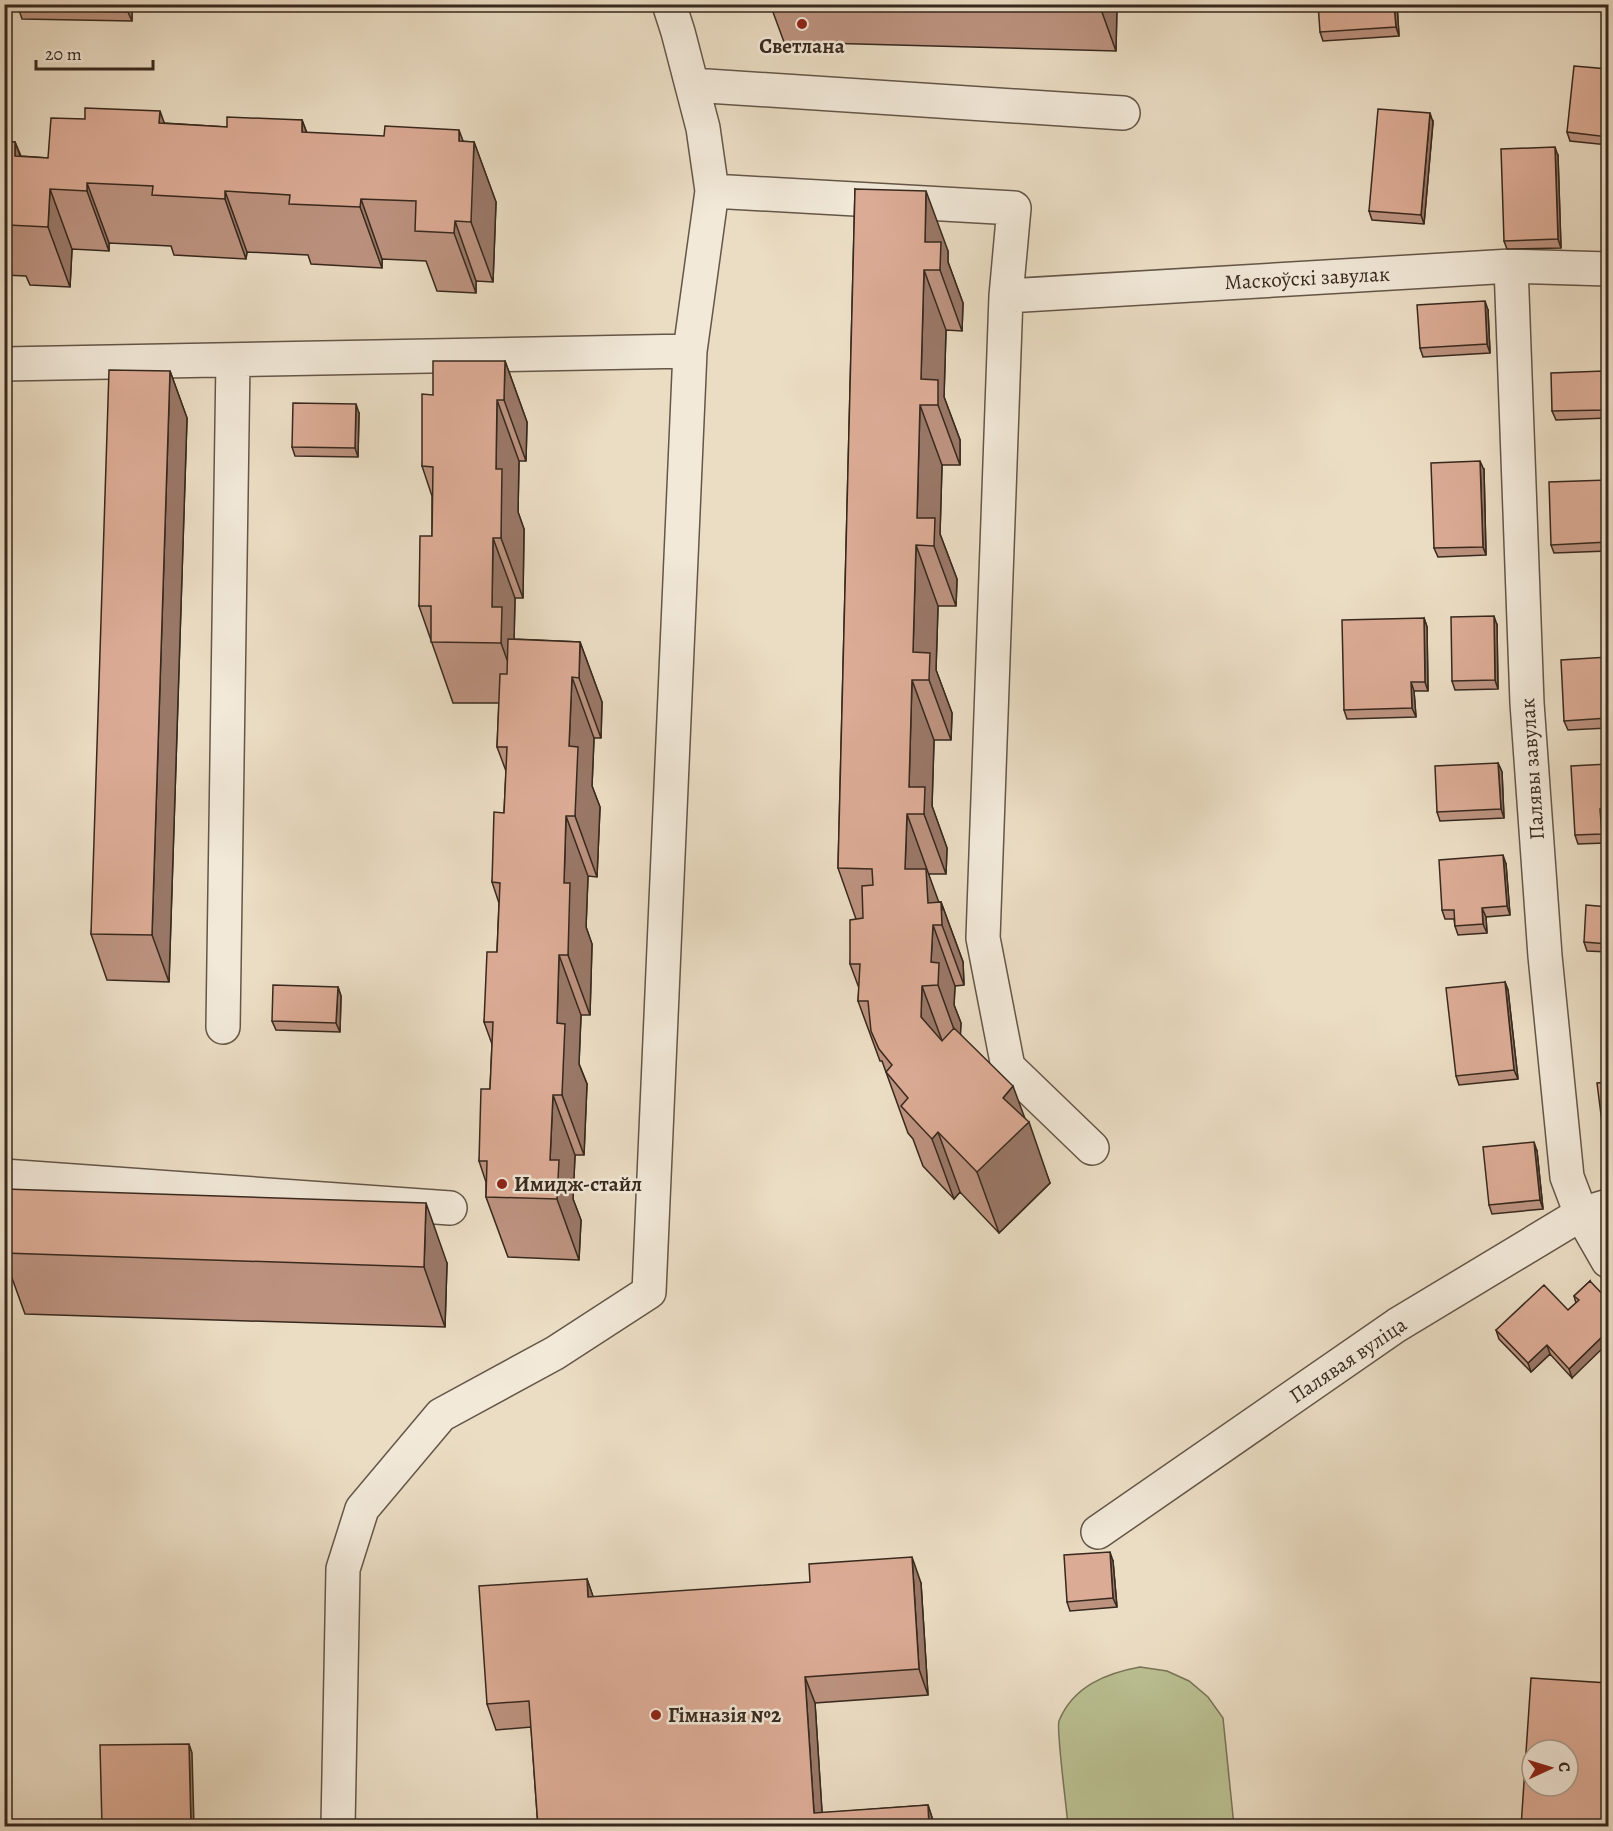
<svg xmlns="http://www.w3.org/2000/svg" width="1613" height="1831" viewBox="0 0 1613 1831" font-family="Alegreya,serif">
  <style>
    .green { fill: #bac092; stroke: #787458; stroke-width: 1.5 }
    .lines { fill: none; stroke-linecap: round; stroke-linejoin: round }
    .minor-casing { stroke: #645648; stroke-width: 36 }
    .minor { stroke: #f2e9d9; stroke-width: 33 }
    .wall { fill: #bd9380; stroke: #37291e; stroke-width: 1.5 }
    .shaded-wall { fill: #9a7868; stroke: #37291e; stroke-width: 1.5 }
    .building { fill: #dcab95; stroke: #37291e; stroke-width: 1.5; fill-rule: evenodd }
    .poi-dot { fill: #8f2418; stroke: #f2e9d9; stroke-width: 2 }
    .labels { text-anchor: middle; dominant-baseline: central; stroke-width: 5; stroke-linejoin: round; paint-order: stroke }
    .poi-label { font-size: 21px; font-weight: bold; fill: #37291e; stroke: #f2e9d9; text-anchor: start }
    .street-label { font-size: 21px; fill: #37291e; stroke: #f2e9d9 }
  </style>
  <rect width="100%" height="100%" fill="#ebddc4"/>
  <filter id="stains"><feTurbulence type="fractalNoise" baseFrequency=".00333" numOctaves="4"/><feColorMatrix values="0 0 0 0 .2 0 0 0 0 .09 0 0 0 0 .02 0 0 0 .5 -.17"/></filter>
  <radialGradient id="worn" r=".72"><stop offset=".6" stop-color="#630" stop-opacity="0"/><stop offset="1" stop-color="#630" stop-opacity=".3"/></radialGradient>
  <path class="green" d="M1140,1667l27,4 22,10 19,16 15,21 11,108h-166c-1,-16 -12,-96 -9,-105 14,-35 48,-48 81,-54z"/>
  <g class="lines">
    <defs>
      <path id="minor" d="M692,85l431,28
        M712,191l302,17 -8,88 -23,642 25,129 84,81
        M1511,266l16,437 18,253 22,221 14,37 27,47
        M1006,296l505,-30 97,3
        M4,364l686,-13
        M223,1027l10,-667
        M4,1176l446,32
        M1098,1532l299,-207 184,-111 27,-8
        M338,1826l5,-257 19,-60 79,-94 114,-62 94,-61 41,-941 22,-160 -9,-63 -25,-96 -9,-28"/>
    </defs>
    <use href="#minor" class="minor-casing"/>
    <use href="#minor" class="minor"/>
  </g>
  <path class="wall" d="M19,4h113v17l-110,-2 -3,-9z
    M770,4h347l-1,47 -332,-9z
    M1397,4l2,32 -76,5 -3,-9z
    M1608,69v76l-38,-4 -3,-9z
    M302,120l5,13 167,9 22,60 -3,80 -17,-1v12l-39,-2 -11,-30 -44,-2v9l-71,-4 -3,-9 -61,-3 -1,7 -72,-4 -3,-9 -62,-3v8l-37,-2 -2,38 -40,-2 -4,-9 -22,-1v-133h11l6,14 27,2 116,-35 63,4z
    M1433,122l-9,102 -52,-4 -3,-9z
    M1558,156l3,92 -54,1 -3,-8z
    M855,189l93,62v11l15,41 -1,28 -16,-1 -2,67 16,43v25h-18l-2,69 17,45 -1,27h-18l-2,64 16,43 -1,27h-17l-2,66 15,42 -1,26h-17v2l9,26h3l22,60 1,23 -9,1 -1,19 7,18 -1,11 65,85 25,64 -51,50 -39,-41 -6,7 -31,-33 -10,-27 -5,-6 -26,-72h-2l-22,-60 1,-13 -9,-24 6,-45 -18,-51z
    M1488,310l2,43 -67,4 -3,-9z
    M505,361l22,61 -1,39h-7l-1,51 6,17 -1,69h-8l-1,41 66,3 22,60 -1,36h-7l-2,48 8,21 -3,70 -9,-1 -2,51 6,17 -2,71h-9l-2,49 8,20 -3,71h-9l-2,44 8,21 -2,40 -71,-3 -22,-60v-15l-7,-21 11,-72 2,-45 -8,-22 13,-70 2,-49 -7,-21 12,-69 2,-42 -9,-24 2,-44h-46l-34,-97 13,-70v-40l-10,-30 11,-71z
    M170,371l17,47 -18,564 -62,-2 -16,-46z
    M1608,380v38l-52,2 -4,-9z
    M359,413l-1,44 -63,-1 -3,-9z
    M1484,470l2,85 -48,2 -4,-9z
    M1608,481v70l-54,2 -3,-8z
    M1424,618l3,9 1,64h-14l2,26 -69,2 -3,-9z
    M1497,625l1,64 -43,1 -3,-9z
    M1608,657v71l-40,2 -4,-9z
    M1498,763l4,9 2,46 -64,3 -3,-9z
    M1608,764v54h-4l1,25 -27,1 -3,-9z
    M1506,864l4,51 -24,2 1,16 -29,2 -3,-9 -1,-7h-9l-3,-9z
    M1608,907v45l-21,-1 -3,-9z
    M1505,982l3,8 10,89 -59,6 -3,-9z
    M338,987l3,9 -1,36 -64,-2 -4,-9z
    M1537,1151l6,58 -51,5 -3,-9z
    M5,1189l442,74 -2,64 -420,-13 -21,-58z
    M1590,1281l-18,97 -22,-24 -19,18 -32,-33 -3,-9 72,-20 8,-7 -2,-7z
    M1113,1561l4,46 -47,4 -3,-9z
    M587,1579l6,18 328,-14 7,112 -113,8 7,110 106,-8 7,22h-397l-7,-100 -35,3 -9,-26z"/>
  <path class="shaded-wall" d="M128,4h4v17l-4,-9z
    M1099,4h18l-1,47z
    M1394,4h3l2,32 -3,-9z
    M160,111l22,61 -23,-49z
    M1430,113l3,9 -9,102 -3,-9z
    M302,120l22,60 -22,-48z
    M459,130l14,38 1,-26 22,60 -3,80 -22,-60 -12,-81z
    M15,142l22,60 -22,-46z
    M1555,147l3,9 3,92 -3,-9z
    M87,183l22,60v8l-22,-60z
    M50,189l22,60 -2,38 -22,-60z
    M225,191l22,61 -1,7 -21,-60z
    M926,191l22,60v11l15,41 -1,28 -22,-61 -15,-28z
    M361,199l21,60v9l-22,-61z
    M455,221l21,60v12l-22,-60z
    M924,270l22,60 -2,67 16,43v25l-22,-60 -17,-26z
    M1485,301l3,9 2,43 -3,-9z
    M505,361l22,61 -1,39 -22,-61z
    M170,371l17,47 -18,564 -17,-47z
    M1604,371l4,9v37l-2,-7z
    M497,400l22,61 -1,51 6,17 -1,69 -22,-60 -5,-69z
    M356,404l3,9 -1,44 -3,-9z
    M920,405l22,60 -2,69 17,45 -1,27 -22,-60 -17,-28z
    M1480,461l4,9 2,85 -3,-8z
    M493,538l22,60 -1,44 9,62 -22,-61 -9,-36z
    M916,545l22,61 -2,64 16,43 -1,27 -22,-60 -16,-28z
    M1494,616l3,9 1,64 -3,-9z
    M1424,618l3,9 1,64 -3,-9z
    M580,642l22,60 -1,36 -22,-60z
    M572,677l22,61 -2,48 8,21 -3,70 -22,-61 -6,-70z
    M912,680l22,60 -2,66 15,42 -1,26 -22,-60 -15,-27z
    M1411,682l3,9 2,26 -4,-9z
    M1498,763l4,9 2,46 -3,-9z
    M1600,809l4,9 1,25 -3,-9z
    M907,814l35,97 -1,-9 22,60 1,23 -22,-60 -37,-56z
    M566,816l22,60 -2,51 6,17 -2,71 -22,-60 -4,-72z
    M1503,855l3,9 4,51 -3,-9z
    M1482,908l4,9 1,16 -4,-9z
    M933,925l22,61 -1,19 7,18 -1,23 -22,-61 -7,-23z
    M559,955l22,60 -2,49 8,20 -3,71 -22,-60 -5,-72z
    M1505,982l3,8 10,89 -4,-9z
    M922,986l22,60 -23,-29z
    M338,987l3,9 -1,36 -4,-9z
    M1013,1086l14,38 2,-2 21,61 -51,50 -22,-61 26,-74z
    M553,1095l22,60 -2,44 8,21 -2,40 -22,-61 -7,-39z
    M938,1132l22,60 -6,7 -22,-60z
    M1534,1142l3,9 6,58 -3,-9z
    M426,1203l21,60 -2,64 -21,-60z
    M1608,1331v12l-36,35 -3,-9z
    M1547,1345l3,9 -19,18 -3,-9z
    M1110,1552l3,9 4,46 -4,-9z
    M912,1557l9,26 7,112 -9,-26z
    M587,1579l9,26 -8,-8z
    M805,1677l10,26 8,124 -9,-14z
    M189,1744l3,9 2,74h-3z
    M928,1805l7,22h-6z"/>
  <path class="building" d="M19,4h109v8l-109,-2z
    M1318,4h76l2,23 -76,5z
    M1574,66l34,3v68l-41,-5z
    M85,108l75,3 -1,12 68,4v-10l75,3v12l82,4 1,-10 74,4v11l15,1 -3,80 -16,-1 -1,12 -39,-2 1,-30 -55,-2 -1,8 -71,-3 1,-9 -65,-4v8l-73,-4 1,-9 -66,-3v8l-37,-2 -2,38 -40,-2v-9h-4v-74h11v14l33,2 3,-40 34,1z
    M1378,109l52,4 -9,102 -52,-4z
    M1555,147l3,92 -54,2 -3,-92z
    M855,189l71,2 -1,51h16l-1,28h-16l-3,109 17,1v25h-18l-3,113h18l-1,28 -18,-1 -3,107 17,1 -1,27h-17l-3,107h16l-1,27h-17l-2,55h21l2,34 13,-1 1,23h-9l-2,37 8,1 -1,22 -16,1 -1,31 21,24 12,-13 59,58 -10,12 26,24 -52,50 -39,-40 -6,7 -31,-33 7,-8 -22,-26 6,-7 -13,-16 -8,-18 -3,-30h-10l2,-37h-10v-44l13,-2 -1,-32 11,-1 -1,-16 -34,-1z
    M1485,301l2,43 -67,4 -3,-43z
    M433,361h72l-1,39h-7l-1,69h6l-1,69h-8l-1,69h10l-1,36 -70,-1v-36h-12l1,-70h12l1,-69 -11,-1v-72l11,1z
    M109,370l61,1 -18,564 -61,-1z
    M1604,371l2,39 -54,1 -1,-38z
    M293,403l63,1 -1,44 -63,-1z
    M1480,461l3,86 -49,1 -3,-85z
    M1608,480v62l-57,3 -2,-63z
    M1494,616l1,64 -43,1 -1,-64z
    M1424,618l1,64h-14l1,26 -68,2 -2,-90z
    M508,639l72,3 -1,36 -7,-1 -3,69 9,1 -3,69h-9l-2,67h6l-2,72h-9l-2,68 8,1 -3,71h-9l-3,65h9l-2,39 -71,-2 1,-36h-8l2,-72h9l3,-67h-9l3,-70h10l3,-69 -8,-1 2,-70 10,1 3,-66h-10l3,-73h7z
    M1608,657v61l-44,3 -3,-61z
    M1498,763l3,46 -64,3 -2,-46z
    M1608,764v45h-8l2,25 -27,1 -4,-69z
    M1503,855l4,51 -25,2 1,16 -28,2 -1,-16h-12l-3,-50z
    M1586,905l22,2v37l-24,-2z
    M1505,982l9,88 -58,6 -10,-88z
    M273,985l65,2 -2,36 -64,-2z
    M1608,1082v79l-1,1 -10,-79z
    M1534,1142l6,58 -51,5 -6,-58z
    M5,1189l421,14 -2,64 -420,-14z
    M1590,1281l18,19v31l-39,38 -22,-24 -19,18 -32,-33 48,-45 24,25 11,-10 -5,-4z
    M1110,1552l3,46 -46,4 -3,-47z
    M912,1557l7,112 -114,8 9,136 114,-8 1,22h-391l-9,-126 -42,3 -8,-118 108,-7 1,18 222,-15 -1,-18z
    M1531,1678l77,5v144h-87zM1532,1750h36v36h-36z
    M189,1744l2,83h-89l-2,-82z"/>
  <g class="poi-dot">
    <circle cx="802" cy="24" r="6"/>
    <circle cx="502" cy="1184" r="6"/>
    <circle cx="656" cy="1715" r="6"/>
  </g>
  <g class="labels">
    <g class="poi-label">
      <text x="802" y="46" text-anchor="middle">Светлана</text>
      <text x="514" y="1184">Имидж-стайл</text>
      <text x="668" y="1715">Гімназія №2</text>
    </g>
    <g class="street-label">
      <text transform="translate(1307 278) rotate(-3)">Маскоўскі завулак</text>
      <text transform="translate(1532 769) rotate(-94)">Палявы завулак</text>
      <text transform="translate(1348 1360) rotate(-34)">Палявая вуліца</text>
    </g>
  </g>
  <rect width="1613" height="1831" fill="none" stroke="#ebddc4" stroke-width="24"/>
  <rect x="6" y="6" width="1601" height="1819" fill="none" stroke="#37291e" stroke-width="3"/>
  <rect x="12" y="12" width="1589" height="1807" fill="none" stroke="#37291e" stroke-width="1.5"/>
  <g transform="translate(1550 1768) rotate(86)"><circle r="28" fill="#f2e9d9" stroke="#a79c8e" stroke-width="1.5"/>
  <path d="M0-4.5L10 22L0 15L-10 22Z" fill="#8f2418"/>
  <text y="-9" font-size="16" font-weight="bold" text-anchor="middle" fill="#37291e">С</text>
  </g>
  <path d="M36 60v9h117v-9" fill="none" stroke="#37291e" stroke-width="3"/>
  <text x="45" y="60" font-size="18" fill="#37291e" stroke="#f2e9d9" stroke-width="4.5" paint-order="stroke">20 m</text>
  <rect width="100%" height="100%" filter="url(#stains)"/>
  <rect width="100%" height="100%" fill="url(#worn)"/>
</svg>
